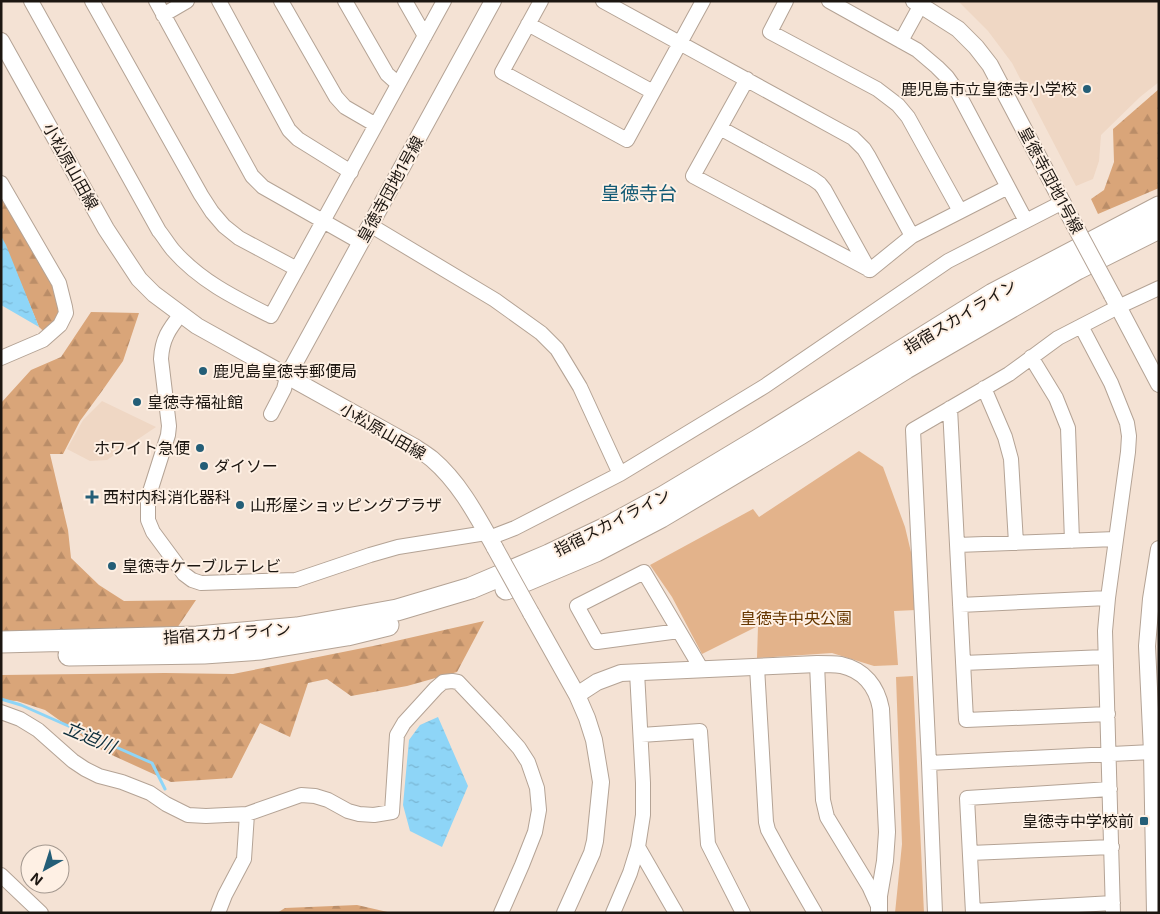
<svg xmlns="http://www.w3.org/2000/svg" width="1160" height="914" viewBox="0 0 1160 914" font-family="Inter,'Noto Sans JP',sans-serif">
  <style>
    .built { fill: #efd7c4 }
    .forest { fill: url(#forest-firs) }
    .park { fill: #e3b38b }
    .water { fill: url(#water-ripples) }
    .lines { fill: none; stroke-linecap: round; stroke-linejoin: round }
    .stream { stroke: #8ed5f7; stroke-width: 3 }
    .minor-casing { stroke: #b4a395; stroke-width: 16 }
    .tertiary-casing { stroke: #b4a395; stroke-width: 18 }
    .primary-casing { stroke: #b4a395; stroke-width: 23 }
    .minor { stroke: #fff; stroke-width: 14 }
    .tertiary { stroke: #fff; stroke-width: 16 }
    .primary { stroke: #fff; stroke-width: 21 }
    .tertiary-bridge-casing { stroke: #b4a395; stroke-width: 18; stroke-linecap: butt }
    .tertiary-bridge { stroke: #fff; stroke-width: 16 }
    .poi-dot { fill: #245e77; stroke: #fef0e4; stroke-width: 2 }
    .labels { text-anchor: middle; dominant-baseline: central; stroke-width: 4; stroke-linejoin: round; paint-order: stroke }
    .poi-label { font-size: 16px; fill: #1c1611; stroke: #fef0e4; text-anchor: start }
    .street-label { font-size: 16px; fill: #1c1611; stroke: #fef0e4 }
    .park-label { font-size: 16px; fill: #673700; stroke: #fef0e4 }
    .water-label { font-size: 18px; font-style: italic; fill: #0b2d3b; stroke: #fef0e4 }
    .quarter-label { font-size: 19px; fill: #105974; stroke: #fef0e4 }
  </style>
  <defs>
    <pattern id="forest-firs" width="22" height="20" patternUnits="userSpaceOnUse" patternTransform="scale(1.25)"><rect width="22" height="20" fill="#d9a579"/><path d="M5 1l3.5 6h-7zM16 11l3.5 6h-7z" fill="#ba8d68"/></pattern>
    <pattern id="water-ripples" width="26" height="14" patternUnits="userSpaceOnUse" patternTransform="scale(1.25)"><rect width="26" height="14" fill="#8ed5f7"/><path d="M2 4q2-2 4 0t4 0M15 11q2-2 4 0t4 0" fill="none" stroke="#7ab6d3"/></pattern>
  </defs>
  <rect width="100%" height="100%" fill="#f4e2d4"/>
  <path class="built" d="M958,1h201v81l-19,15 -39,38 -2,26 -6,18 -17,7 -64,-123 -24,-32z
    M102,401l54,26 -49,33 -17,1 -23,-12 16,-29z"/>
  <path class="forest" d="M1159,89v99l-61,26 -7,-15 13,-9 10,-28 -1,-33z
    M1,187l54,94 11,44 -6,10 -7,5 -14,-13 -38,-91z
    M91,312l48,1 -16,48 -21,30 -22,30 -17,33h-13l18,76 3,28 28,27 25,16 72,-1 -21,31 -174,5v-233l30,-33 30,-13z
    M484,621l-27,51 -50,14 -56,10 -24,-17 -19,4 -18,54 -30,-14 -28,55 -61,4 -68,-31 -58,-41 -28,-9 -16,-1v-25l164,-2 68,1 145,-29z
    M357,905l35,8h-115l8,-5z"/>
  <path class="park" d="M859,451l24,16 22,60 10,42 1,41 -22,1 4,54 -24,1 -42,-13 -75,5 1,-32 -56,28 -30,-57 -22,-32 103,-56 6,8z
    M913,676l11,237h-29l7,-69 -6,-167z"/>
  <path class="water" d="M1,236l5,9 33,82 -38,-22z
    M438,717l30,69 -26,61 -32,-16 -7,-26 6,-65 11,-15z"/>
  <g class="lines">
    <path class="stream" d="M1,699l20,6 131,58 13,26"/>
    <defs>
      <path id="minor" d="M31,1l128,230c5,6 9,13 14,19 27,31 62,48 98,66l173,-315
        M92,1l109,194 11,17 12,14 15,12 58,31
        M156,1l96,175 11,11 97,55
        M219,1l70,129 9,9 53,33
        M281,1l55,96 9,10 31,18
        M345,1l42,73 11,10
        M405,1l20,35
        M541,1l-39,71 125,68 76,-139
        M603,1l250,137 11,11 5,8 43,79
        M786,1l-16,31 107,57 21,16 10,12 52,94
        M829,1l88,49 20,17 10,10 10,14 69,130
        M163,15l24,-14
        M528,24l125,68
        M901,41l22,-40
        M747,79l-54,97 177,94 42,-34 96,-49
        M720,128l93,51 7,5 4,5 45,81
        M1,183l58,100 6,24 1,6 -6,12 -17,15 -42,18
        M370,225l125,75 46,33 16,16 23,38 40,87
        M181,314c-12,15 -19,25 -20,45l8,67 -1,9 -20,63v22l5,12 31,42 8,6 9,3 95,-3 74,-25 28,-8 88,-14
        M1081,326l30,57 16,40 2,13 -1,16 -20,146 -3,33 8,282
        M1031,357l25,41 12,30 4,113
        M984,388l21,49 6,22 5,84
        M950,408l16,312 142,-6
        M271,414l13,-25 3,-12
        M489,538l26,-10 105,-54 145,-88 183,-125 115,-59
        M957,545l159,-6
        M960,605l148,-7
        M679,631l-35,-59 -67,34 20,36 82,-11 23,39
        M963,663l142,-6
        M817,664l6,136 4,17 42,69 9,20
        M757,667l9,155 2,8 17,31 30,52
        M1,712l19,7 18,11 35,31 12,8 14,7 23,6 28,11 16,11 22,11 18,1 41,-2 54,-19 14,1 13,4 20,11 11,3 15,1 18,-3 5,-77 7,-12 32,-35 7,-6 9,-1 6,1 38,40 23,26 9,14 9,26 2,22 -4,22 -13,33 -21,48
        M641,735l59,-4 8,113 35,69
        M929,763l223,-11
        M638,847l38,66
        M970,853l142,-6
        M1,875l40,38
        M973,911l140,-8
        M218,913l7,-18 19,-36 3,-45
        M613,913l17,-40 8,-26 5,-32v-32l-6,-111
        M935,913l-6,-150 -16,-333 96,-56 49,-36 60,-31 41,-19
        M973,913l-6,-115 143,-9"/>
      <path id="tertiary" d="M914,1l44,28 18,18 14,18 78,148
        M1,41l105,188 33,50 15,15 43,32 216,120c6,4 13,8 19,13 28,24 45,57 63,89
        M1112,295l47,89
        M287,377l206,-376
        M531,613l46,82 10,23 7,22 7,42 -6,59 -3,12 -27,60
        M577,695l20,-13 24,-9 196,-9c8,0 16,0 24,1 23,5 36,22 40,44l6,123 -2,29 -6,35v17
        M1155,913l-3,-161 -5,-106 4,-47 8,-50"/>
      <path id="primary" d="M506,589l90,-38 65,-34 139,-83 106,-66 171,-99 82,-41
        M1,642l196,-5 100,-9 100,-18 74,-22 78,-33 59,-28 55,-30 95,-57 235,-146 166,-87
        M69,655l135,-2 57,-4 86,-14 41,-10"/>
    </defs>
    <use href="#minor" class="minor-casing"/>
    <use href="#tertiary" class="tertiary-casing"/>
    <use href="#primary" class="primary-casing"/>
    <use href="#minor" class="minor"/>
    <use href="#tertiary" class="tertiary"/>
    <use href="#primary" class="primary"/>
    <defs>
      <path id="tertiary-bridge" d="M1068,213l44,82
        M495,548l36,65"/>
    </defs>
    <use href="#tertiary-bridge" class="tertiary-bridge-casing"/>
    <use href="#tertiary-bridge" class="tertiary-bridge"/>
  </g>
  <g class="poi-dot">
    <circle cx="1087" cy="89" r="5"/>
    <circle cx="203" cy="371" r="5"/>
    <circle cx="137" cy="402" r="5"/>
    <circle cx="200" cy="448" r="5"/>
    <circle cx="204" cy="466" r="5"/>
    <path d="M89.5 489.5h5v5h5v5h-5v5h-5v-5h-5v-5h5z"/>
    <circle cx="240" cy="505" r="5"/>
    <circle cx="112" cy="566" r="5"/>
    <rect x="1139" y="816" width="10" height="10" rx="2.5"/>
  </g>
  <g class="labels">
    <g class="poi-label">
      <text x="1077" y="89" text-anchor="end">鹿児島市立皇徳寺小学校</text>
      <text x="213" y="371">鹿児島皇徳寺郵便局</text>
      <text x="147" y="402">皇徳寺福祉館</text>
      <text x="190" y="448" text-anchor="end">ホワイト急便</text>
      <text x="214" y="466">ダイソー</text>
      <text x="103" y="497">西村内科消化器科</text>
      <text x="250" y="505">山形屋ショッピングプラザ</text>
      <text x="122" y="566">皇徳寺ケーブルテレビ</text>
      <text x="1134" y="821" text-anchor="end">皇徳寺中学校前</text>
    </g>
    <g class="street-label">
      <text transform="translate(71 166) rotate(61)">小松原山田線</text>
      <text transform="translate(1051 180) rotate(62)">皇徳寺団地1号線</text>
      <text transform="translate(390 189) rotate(-61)">皇徳寺団地1号線</text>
      <text transform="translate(960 316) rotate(-31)">指宿スカイライン</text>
      <text transform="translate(383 431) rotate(30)">小松原山田線</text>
      <text transform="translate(612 522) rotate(-27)">指宿スカイライン</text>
      <text transform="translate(227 633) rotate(-4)">指宿スカイライン</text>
    </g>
    <g class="park-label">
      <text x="796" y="618">皇徳寺中央公園</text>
    </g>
    <g class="water-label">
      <text transform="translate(90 737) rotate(23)">立迫川</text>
    </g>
    <g class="quarter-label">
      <text x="639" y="193">皇徳寺台</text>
    </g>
  </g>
  <rect width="1160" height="914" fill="none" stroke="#1c1611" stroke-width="5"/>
  <g transform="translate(45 869) rotate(219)"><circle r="24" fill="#fef0e4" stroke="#a49990"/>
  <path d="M0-4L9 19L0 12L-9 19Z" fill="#245e77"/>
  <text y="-8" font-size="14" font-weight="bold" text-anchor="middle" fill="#1c1611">N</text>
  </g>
</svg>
